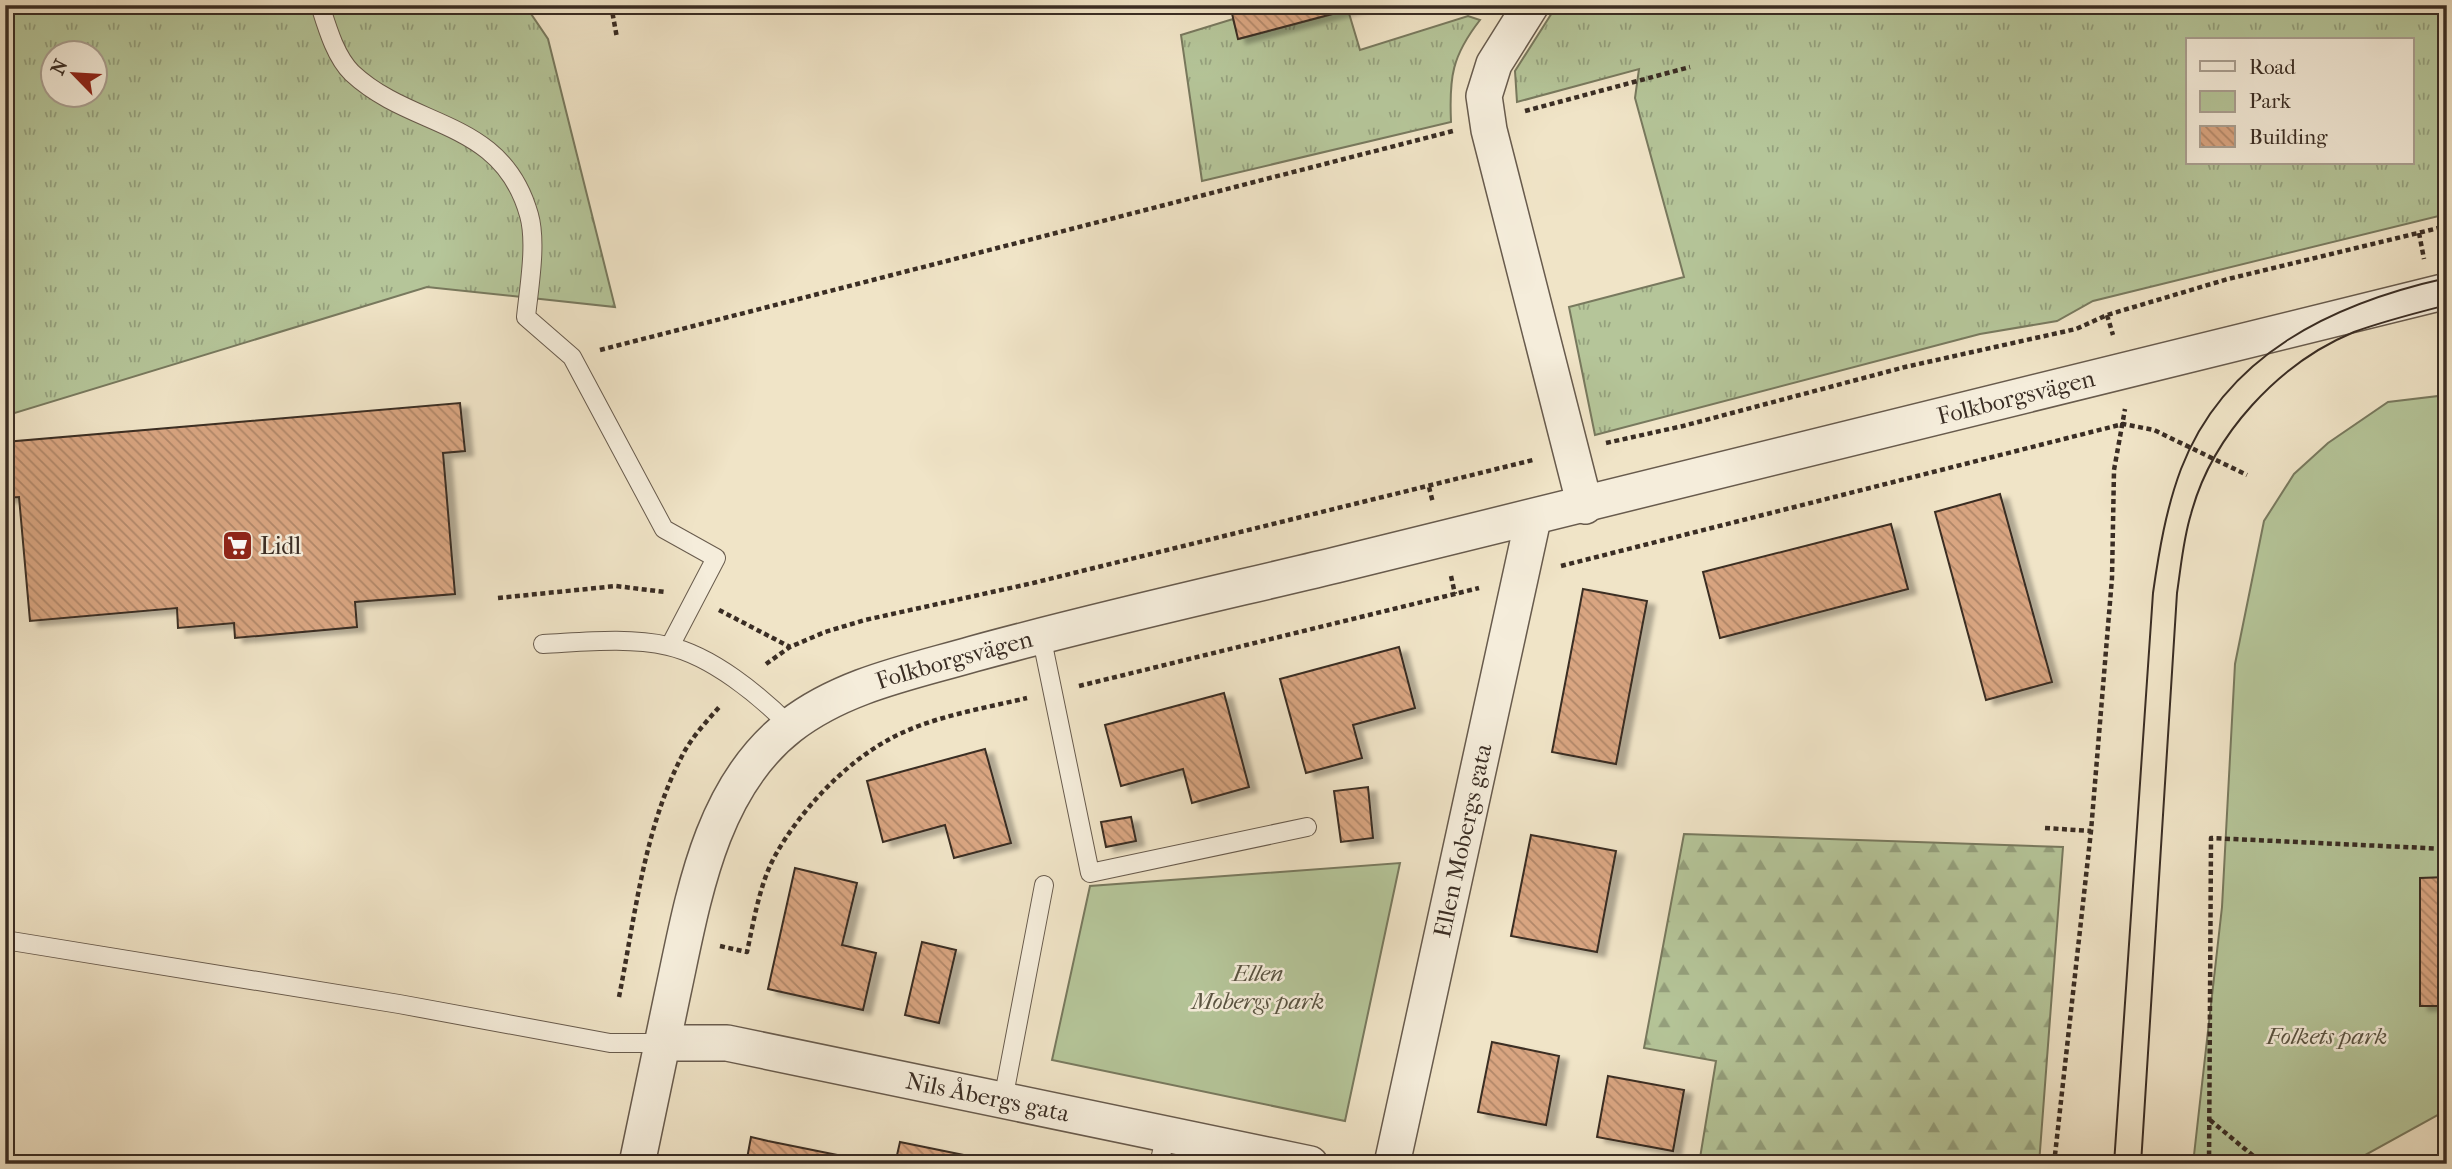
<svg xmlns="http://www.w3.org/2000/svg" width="2452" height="1169" viewBox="0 0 2452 1169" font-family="'IM FELL French Canon',serif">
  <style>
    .grass { fill: url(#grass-tufts); stroke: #78795e; stroke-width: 2; fill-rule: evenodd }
    .forest { fill: url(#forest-firs); stroke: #78795e; stroke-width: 2 }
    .park { fill: #b5c599; stroke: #78795e; stroke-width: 2 }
    .building { fill: url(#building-back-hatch); stroke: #3a2d24; stroke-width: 2; filter: url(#shadow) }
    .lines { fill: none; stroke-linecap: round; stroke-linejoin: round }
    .lane-casing { stroke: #685b4d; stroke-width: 20 }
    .street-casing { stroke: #685b4d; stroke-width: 38 }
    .path { stroke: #3a2d24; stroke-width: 4.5; stroke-dasharray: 5 3.5; stroke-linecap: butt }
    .lane { stroke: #f5eddb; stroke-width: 18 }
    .street { stroke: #f5eddb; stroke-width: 35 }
    .tram { stroke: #3a2d24; stroke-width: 2 }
    .labels { text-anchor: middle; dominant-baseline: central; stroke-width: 5; stroke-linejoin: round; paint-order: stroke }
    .street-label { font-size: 24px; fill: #3a2d24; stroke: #f5eddb }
    .poi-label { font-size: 24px; fill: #3a2d24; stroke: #f5eddb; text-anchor: start }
    .park-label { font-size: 24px; font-style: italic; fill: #595341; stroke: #f5eddb }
  </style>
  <defs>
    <pattern id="grass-tufts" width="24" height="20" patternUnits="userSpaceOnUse" patternTransform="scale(1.75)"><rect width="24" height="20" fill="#b5c599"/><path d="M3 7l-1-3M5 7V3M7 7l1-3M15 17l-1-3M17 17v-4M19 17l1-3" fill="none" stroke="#94a07d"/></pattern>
    <pattern id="forest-firs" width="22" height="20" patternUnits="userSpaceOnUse" patternTransform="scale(1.75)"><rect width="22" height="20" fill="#b5c599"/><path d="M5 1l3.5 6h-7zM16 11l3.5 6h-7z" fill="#94a07d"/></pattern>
    <pattern id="building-back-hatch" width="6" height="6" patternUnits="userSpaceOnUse" patternTransform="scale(1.75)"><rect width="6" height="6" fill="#d9a581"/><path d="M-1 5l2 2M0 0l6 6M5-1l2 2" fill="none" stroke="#b18769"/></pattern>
    <filter id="shadow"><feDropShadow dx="8" dy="4.5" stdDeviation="2" flood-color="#0004"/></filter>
  </defs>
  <rect width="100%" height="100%" fill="#f0e4c7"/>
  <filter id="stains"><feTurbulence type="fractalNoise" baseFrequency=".00286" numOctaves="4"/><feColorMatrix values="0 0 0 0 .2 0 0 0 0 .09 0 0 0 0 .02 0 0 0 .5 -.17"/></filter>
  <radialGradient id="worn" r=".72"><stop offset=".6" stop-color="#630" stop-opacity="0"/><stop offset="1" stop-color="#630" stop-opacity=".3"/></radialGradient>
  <path class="grass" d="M5,5h520l23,34 67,268 -188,-20 -422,129zM52,52h42v42h-42z
    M1557,5h890v209l-354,87 -36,20 -77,13 -385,101 -26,-128 115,-30 -49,-179 4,-29 -122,33 -2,-31zM2188,40h224v123h-224z
    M1348,10l12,40 108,-34 12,4c-28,36 -31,57 -29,102l-249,59 -21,-146 52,-16 6,20z"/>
  <path class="forest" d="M1684,834l379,13 -24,317h-340l17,-103 -72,-13z"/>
  <path class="park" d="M2447,395v715l-98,54h-156l29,-257 13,-243 29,-143 30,-47 34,-31 60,-41z
    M1400,863l-55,258 -293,-61 38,-174z"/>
  <path class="building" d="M1230,5h136l-128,34z
    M460,403l5,48 -22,2 12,141 -100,8 2,25 -122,11 -1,-15 -56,5 -1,-20 -147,13 -11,-124 -14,1v-56z
    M2000,494l52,188 -66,18 -51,-188z
    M1891,524l17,65 -188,49 -17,-66z
    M1583,589l64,12 -31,163 -64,-12z
    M1399,647l16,61 -62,17 9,33 -56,15 -26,-94z
    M1224,693l25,94 -57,16 -9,-34 -62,17 -16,-61z
    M985,749l26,94 -57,15 -9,-33 -62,17 -16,-61z
    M1368,787l5,51 -32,4 -7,-51z
    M1131,817l5,24 -30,6 -5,-25z
    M1531,835l85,16 -19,101 -86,-16z
    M795,868l62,15 -15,62 34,8 -13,57 -95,-21z
    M2447,877v129h-27v-128z
    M922,942l34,8 -17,73 -34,-8z
    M1492,1042l67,14 -13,69 -68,-13z
    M1608,1076l76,14 -11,61 -76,-14z
    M751,1137l17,4 114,23h-136z
    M900,1142l108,22h-113z"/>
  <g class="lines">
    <defs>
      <path id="lane" d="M320,5c7,22 15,51 32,68 61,57 150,45 177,142 8,28 0,72 -3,102l46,40 92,172 52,29 -46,88
        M1041,635l49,238 217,-46
        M543,644c41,-2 85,-7 125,2 44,10 91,49 122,80
        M5,940l394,64 211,39h52
        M1003,1100l41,-215
        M1159,1164l7,-30"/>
      <g id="street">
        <path d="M1531,5l-37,59 -10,32 5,34 96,376"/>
        <path id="s1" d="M662,1043h65l583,121"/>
        <path id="s2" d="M637,1164c12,-58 24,-115 36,-172 20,-93 37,-204 117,-266 53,-41 121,-54 183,-72 120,-33 242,-60 363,-89 371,-88 740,-185 1111,-274"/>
        <path id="s3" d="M1392,1164l141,-645"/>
      </g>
    </defs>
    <use href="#lane" class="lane-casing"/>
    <use href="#street" class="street-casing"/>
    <path class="path" d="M611,5l6,33
      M1525,111l165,-44
      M2419,233l5,26
      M2107,315l6,20
      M2441,333l4,14
      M600,350l853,-219
      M1606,443l77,-17 222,-59 171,-38 31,-14 121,-36 219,-53
      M1429,487l4,16
      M1561,566l562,-142 31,6 93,45
      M1451,576l4,18
      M498,598l118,-12 49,6
      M719,610l71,37
      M766,664l24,-17 35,-15 40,-12 168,-37 500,-123
      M1079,686l400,-98
      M2045,828l46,3
      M7,913l5,-27
      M720,946l27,6c7,-32 13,-70 29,-98 25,-44 68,-90 112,-114 41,-23 93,-31 139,-42
      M619,997c16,-80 25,-168 63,-241 9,-18 25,-35 39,-51
      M2210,1120l53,44
      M2054,1164l37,-333 21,-253 2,-108 11,-61
      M2209,1164l2,-326 236,11"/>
    <use href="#lane" class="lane"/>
    <use href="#street" class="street"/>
    <path class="tram" d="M2114,1164l39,-571c6,-42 13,-84 28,-124 44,-115 153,-166 266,-191
      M2141,1164l36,-571c4,-26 6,-53 14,-79 21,-79 88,-151 163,-182 30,-11 62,-19 93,-27"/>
  </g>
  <defs>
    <symbol id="supermarket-square" viewBox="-11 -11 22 22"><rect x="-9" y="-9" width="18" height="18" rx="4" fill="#8f2418" stroke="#f5eddb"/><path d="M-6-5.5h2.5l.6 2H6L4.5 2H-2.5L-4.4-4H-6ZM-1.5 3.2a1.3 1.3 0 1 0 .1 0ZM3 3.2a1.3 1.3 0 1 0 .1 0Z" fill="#fff"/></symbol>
  </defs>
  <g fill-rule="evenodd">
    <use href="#supermarket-square" x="220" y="528" width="35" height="35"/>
  </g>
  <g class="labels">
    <g class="street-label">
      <text stroke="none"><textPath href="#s2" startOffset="1745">Folkborgsvägen</textPath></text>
      <text stroke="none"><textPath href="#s2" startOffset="651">Folkborgsvägen</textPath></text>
      <text stroke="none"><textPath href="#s3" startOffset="331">Ellen Mobergs gata</textPath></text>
      <text stroke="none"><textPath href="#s1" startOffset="331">Nils Åbergs gata</textPath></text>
    </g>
    <g class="poi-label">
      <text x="260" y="546">Lidl</text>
    </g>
    <g class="park-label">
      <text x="1258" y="973">Ellen<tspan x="1258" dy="28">Mobergs park</tspan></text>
      <text x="2327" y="1036">Folkets park</text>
    </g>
  </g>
  <rect width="2452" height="1169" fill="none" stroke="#f0e4c7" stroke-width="28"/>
  <rect x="7" y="7" width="2438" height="1155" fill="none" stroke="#3a2d24" stroke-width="3.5"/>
  <rect x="14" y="14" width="2424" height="1141" fill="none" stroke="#3a2d24" stroke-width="2"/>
  <rect x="2186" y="38" width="228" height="126" fill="#f5eddb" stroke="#aaa092" stroke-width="2"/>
  <rect x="2200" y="61" width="35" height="10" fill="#f5eddb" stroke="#aaa092" stroke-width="2"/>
  <text x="2249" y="74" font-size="21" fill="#3a2d24">Road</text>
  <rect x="2200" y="91" width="35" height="21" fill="#b5c599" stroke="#aaa092" stroke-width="2"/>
  <text x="2249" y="108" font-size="21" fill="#3a2d24">Park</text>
  <rect x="2200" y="126" width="35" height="21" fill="url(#building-back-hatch)" stroke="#aaa092" stroke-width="2"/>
  <text x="2249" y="144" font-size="21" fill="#3a2d24">Building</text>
  <g transform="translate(74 74) rotate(295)"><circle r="33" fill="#f5eddb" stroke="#aaa092" stroke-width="2"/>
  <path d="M0-5L12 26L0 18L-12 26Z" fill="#8f2418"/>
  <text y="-10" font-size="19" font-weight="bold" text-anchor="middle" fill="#3a2d24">N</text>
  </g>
  <rect width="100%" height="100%" filter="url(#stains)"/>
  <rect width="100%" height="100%" fill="url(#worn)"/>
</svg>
